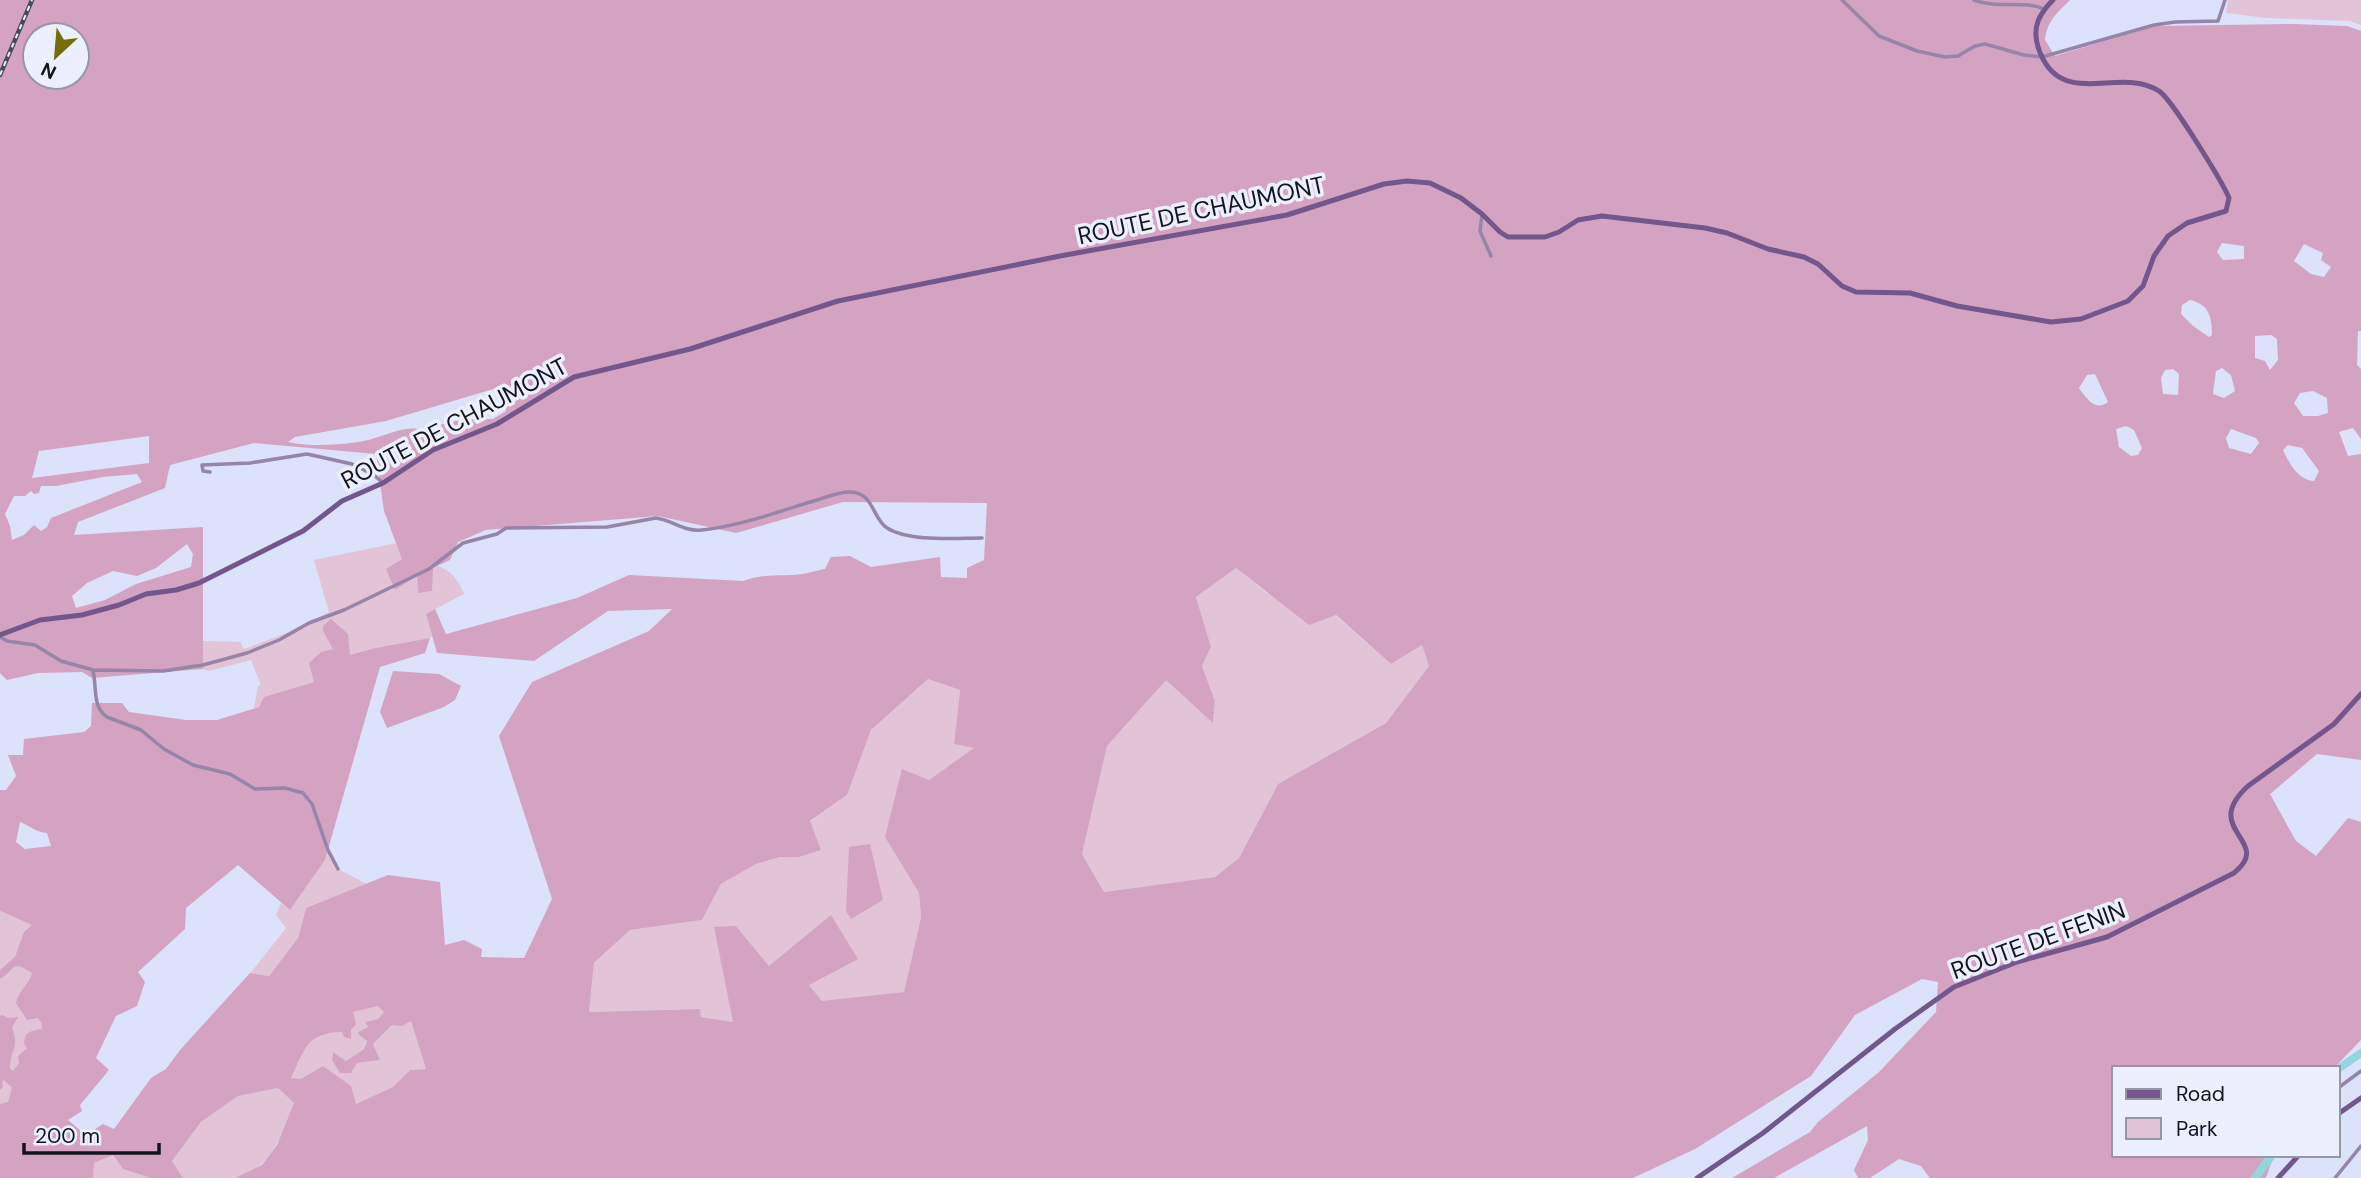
<svg xmlns="http://www.w3.org/2000/svg" width="2361" height="1178" viewBox="0 0 2361 1178" font-family="'DM Sans',sans-serif">
  <style>
    .green { fill: #e3c4d6 }
    .forest { fill: #d4a3c2; fill-rule: evenodd }
    .lines { fill: none; stroke-linecap: round; stroke-linejoin: round }
    .river { stroke: #92d7e0; stroke-width: 8 }
    .street { stroke: #9784a9; stroke-width: 3.5 }
    .secondary { stroke: #72568c; stroke-width: 5 }
    .rail-casing { stroke: #484b57; stroke-width: 4.5 }
    .rail { stroke: #ecf0fe; stroke-width: 2; stroke-dasharray: 5; stroke-linecap: butt }
    .labels { text-anchor: middle; dominant-baseline: central; stroke-width: 7; stroke-linejoin: round; paint-order: stroke }
    .street-label { font-size: 24px; fill: #13151d; stroke: #ecf0fe }
  </style>
  <rect width="100%" height="100%" fill="#dbe2fa"/>
  <path class="green" d="M2228,0h133v25l-11,-4 -84,-3 -40,-5z
    M397,543l6,16 -8,31 22,-15 21,-9c15,6 20,14 26,28l-38,20 6,22 -2,2 -55,10 -25,7 -16,-6 -20,33 -49,15 -6,10 -5,1 4,-22 3,-1 -10,-25 -42,11 -6,-2v-28l37,1 4,7 42,-16 43,-21 -15,-52z
    M1236,568l31,25 68,22 56,49 31,-19 7,21 -43,57 -108,61 -39,74 -24,19 -111,15 -22,-38 25,-108 59,-67 47,43 2,-21 -13,-35 9,-19 -15,-50z
    M928,679l32,11 -6,54 21,4 -46,32 -44,57 34,55 2,25 -17,75 -82,10 -13,-17 -40,-19 -33,-40 -2,96 -33,-5 -1,-8 -111,3 5,-49 36,-33 72,-10 19,-36 35,-20 24,-7h19l22,-7 -11,-28 37,-27 24,-65z
    M328,850l10,19 29,15 -61,24 -8,30 -29,38 -19,-3 -2,3 38,-48 -10,-13 5,-12 9,7 35,-50z
    M0,911l33,14 3,51 16,39 -12,70 -40,29z
    M378,1006l7,5 -7,8 -12,3 2,5 -4,22 -18,12 -12,-8 -2,7 25,3 23,-3 -7,-16 19,-19 19,-5 15,49 -16,1 -17,17 -37,17 -55,-25 -10,-1 15,-33 16,-12 29,-3 2,-18z
    M278,1088l16,15c-12,30 -23,68 -60,75 -16,0 -35,0 -51,0l-11,-17 29,-39 37,-26z
    M113,1155l10,14 28,9h-58l1,-15z"/>
  <path class="forest" d="M0,0h2070c-13,13 -23,21 -25,40l10,16 100,-30 139,-2 53,2 14,5v300h-3l-1,34 4,4v70l-8,-11 -14,4 9,24 13,-2v306l-44,-6 -47,40 26,47 20,15 32,-38 13,4v218l-27,28h-220v87h160l-8,23h-336l-9,-12 -22,-7 -29,19h-12l-4,-8 14,-30 -1,-14 -93,52h-42l78,-46 8,-10 61,-50 57,-60 2,-30 -16,-3 -67,36 -44,61 -116,73 -62,29h-1398l27,-13 15,-20 17,-42 -16,-15 -40,8 -37,26 -29,39 11,17h-32l-28,-9 -10,-14 -19,8 -1,15h-93v-74l8,-2 4,-14 -8,-8 -2,2 1,5 -3,3v-74l3,-1 5,3 10,-1 -6,10c8,23 -2,21 -2,41l3,3 6,-8 -1,-7 9,-8 -3,-5c1,-12 7,-12 18,-14v-5l-4,-6 -11,2 -11,-17c2,-12 13,-18 16,-30 -22,-14 -15,-4 -32,6v-9l15,-13 9,-25 8,-7 -32,-14v-121h6l10,-14 -8,-21h15l1,-16 60,-7 7,-6 1,-23h30l7,9 57,8h31l42,-13 5,-10 50,-15 -5,-19 12,-11 12,-3 -10,-18v-5l8,-7 17,15 2,21 25,-7 55,-10 -5,15 -45,14 -55,193 -35,50 -52,-45 -52,43 -1,21 -47,43 7,10 -8,24 -21,10 -20,42 13,12 -29,35 2,6 -14,9 18,15 17,-11 11,5 37,-51 15,-9 14,-19 70,-77 19,3 29,-38 8,-30 82,-33 52,7 5,63 19,-5 18,9 -1,8 43,1 28,-59 -53,-163 33,-54 117,-51 23,-22 -64,2 -74,50 -97,-8 -11,-39 9,-5 11,25 131,-36 52,-23 114,6c20,-7 28,-5 49,-6 11,0 22,-4 33,-6l6,-12 19,-1 21,11 69,-10 1,20 26,1v-10l17,-8 3,-57 -144,-1 -107,31 -78,-17 -172,14 -28,12 -8,18 -17,8 -1,23 -14,2 -1,-17 -22,14 -9,-21 16,-10 -18,-48 -8,-57 -122,-11 -84,22 -5,23 -87,34 -4,13 129,-8v142l-111,9 -10,-6 -44,1 -31,7 -7,-7zM35,35h42v42h-42zM2222,243l22,3v13l-21,1 -6,-8zM2304,244l19,9 -2,7 10,7 -7,10 -13,-3 -17,-13zM2190,300c19,4 22,17 22,35l-3,2 -16,-11 -12,-12 1,-9zM2271,335l6,4 1,21 -8,10 -5,-9 -10,-3v-22zM2222,368l9,7 4,16 -11,7 -11,-4 3,-23zM2173,369l6,5 -1,21 -15,-1 -2,-16 4,-8zM2095,374l13,28c-13,10 -22,-4 -29,-14l8,-13zM500,387l6,24 -13,8h-29l-25,6 -3,6 -5,2c-24,-13 -48,6 -73,9 -23,3 -47,5 -70,0l7,-5 91,-16zM2313,391l14,7 1,15 -10,3h-15l-9,-13 6,-10zM2126,426l8,4 8,18 -4,7 -7,1 -12,-9 -3,-18zM2231,429l25,9 3,5 -8,11 -22,-6 -3,-10zM149,436v27l-117,15 7,-27zM2288,445l14,3 17,23 -5,10c-16,-1 -25,-18 -31,-31zM137,474l5,8 -91,36 -4,9 -6,4 -7,-6 -10,10 -12,5 -2,-14 -5,-12 9,-18h11l6,-5 3,3 5,-1 2,-7h15l47,-9zM187,544l6,10 -2,13 -55,17 -31,16 -29,8 -4,-12 15,-13 26,-12 24,5 19,-8zM1236,568l73,57 27,-10 55,49 31,-19 7,21 -43,57 -108,61 -39,74 -24,19 -111,15 -22,-38 25,-108 59,-66 47,43 2,-22 -13,-35 9,-19 -15,-50zM928,679l32,11 -6,54 20,4 -45,32 -27,-11 -17,68 34,56 2,24 -17,75 -82,9 -13,-16 49,-26 -27,-44 -62,51 -33,-40 -22,1 19,95 -32,-5 -1,-8 -111,3 5,-49 36,-33 72,-10 19,-36 35,-20 24,-7h19l22,-7 -11,-29 37,-26 24,-65zM20,822c11,4 15,10 27,11l4,13 -26,3 -9,-7zM378,1006l6,6 -6,7 -13,3 3,5 -11,6 10,8 -3,8 -18,12 -13,-9 -1,8 8,13h11l6,-10 23,-3 -7,-16 19,-19 10,1 9,-5 15,48 -16,1 -17,17 -37,17 -5,-18 -28,-20 -22,13 -10,-1c14,-29 15,-45 51,-46l2,5 7,2v-9l5,-6 -3,-12z
    M393,671l46,3 22,12 -6,14 -11,7 -57,21 -7,-16z
    M870,844l13,56 -32,19 -5,-8 3,-64z"/>
  <g class="lines">
    <path class="river" d="M2338,1069l23,-16
      M2255,1178l17,-23"/>
    <path class="street" d="M1842,0l37,36 38,15 28,6 13,-1 17,-10 10,-2 39,11 18,2 112,-32 21,-3 43,-1 7,-21
      M1974,0c23,9 50,0 70,9
      M1482,214l-2,17 11,25
      M210,472l-7,-1 -1,-6 48,-2 57,-9 45,10 22,11 9,8
      M0,637l7,4 28,4 26,16 32,9 70,1 40,-6 44,-12 32,-13 30,-17 35,-13 85,-41 34,-26 34,-9 9,-6 101,-1 49,-9c16,2 28,14 46,12 37,-4 73,-17 108,-28 13,-3 28,-11 41,-10 23,1 21,26 36,36 22,14 69,10 95,10
      M93,671c4,16 -1,36 14,46l34,13 23,19 29,16 37,9 25,15 30,-1 18,5 9,11 16,46 10,19
      M2338,1088l23,-17
      M2335,1178l26,-32"/>
    <path class="secondary" d="M0,635l40,-15 42,-5 37,-10 27,-11 30,-4 23,-7 104,-52 39,-30 41,-18 50,-33 64,-26 77,-47 116,-28 148,-48 222,-45 227,-41 97,-31 23,-3 23,2 31,15 21,16 18,18 8,5h37l14,-5 19,-12 24,-4 103,12 22,5 41,16 36,8 14,7 24,22 14,6 54,1 47,13 94,16 30,-3 47,-18 15,-15 11,-30 14,-20 19,-13 39,-12 3,-13c-6,-15 -58,-100 -70,-107 -40,-26 -100,21 -121,-44 -6,-20 1,-33 15,-47
      M2338,1114l23,-16
      M1697,1178l66,-45 132,-104 59,-42 63,-25 90,-25 127,-64c41,-33 -35,-42 14,-87l86,-62 27,-30
      M2278,1178l21,-23"/>
    <defs>
      <path id="rail" d="M0,75l32,-75"/>
    </defs>
    <use href="#rail" class="rail-casing"/>
    <use href="#rail" class="rail"/>
  </g>
  <g class="labels">
    <g class="street-label">
      <text transform="translate(1201 210) rotate(-12)">ROUTE DE CHAUMONT</text>
      <text transform="translate(454 423) rotate(-28)">ROUTE DE CHAUMONT</text>
      <text transform="translate(2038 940) rotate(-20)">ROUTE DE FENIN</text>
    </g>
  </g>
  <rect x="2112" y="1066" width="228" height="91" fill="#ecf0fe" stroke="#9598a4" stroke-width="2"/>
  <rect x="2126" y="1089" width="35" height="10" fill="#72568c" stroke="#9598a4" stroke-width="2"/>
  <text x="2176" y="1101" font-size="21" fill="#13151d">Road</text>
  <rect x="2126" y="1118" width="35" height="21" fill="#e3c4d6" stroke="#9598a4" stroke-width="2"/>
  <text x="2176" y="1136" font-size="21" fill="#13151d">Park</text>
  <g transform="translate(56 56) rotate(206)"><circle r="33" fill="#ecf0fe" stroke="#9598a4" stroke-width="2"/>
  <path d="M0-5L12 26L0 18L-12 26Z" fill="#746d0a"/>
  <text y="-10" font-size="19" font-weight="bold" text-anchor="middle" fill="#13151d">N</text>
  </g>
  <path d="M24 1143v10h135v-10" fill="none" stroke="#13151d" stroke-width="3.5"/>
  <text x="35" y="1143" font-size="21" fill="#13151d" stroke="#ecf0fe" stroke-width="5" paint-order="stroke">200 m</text>
</svg>
